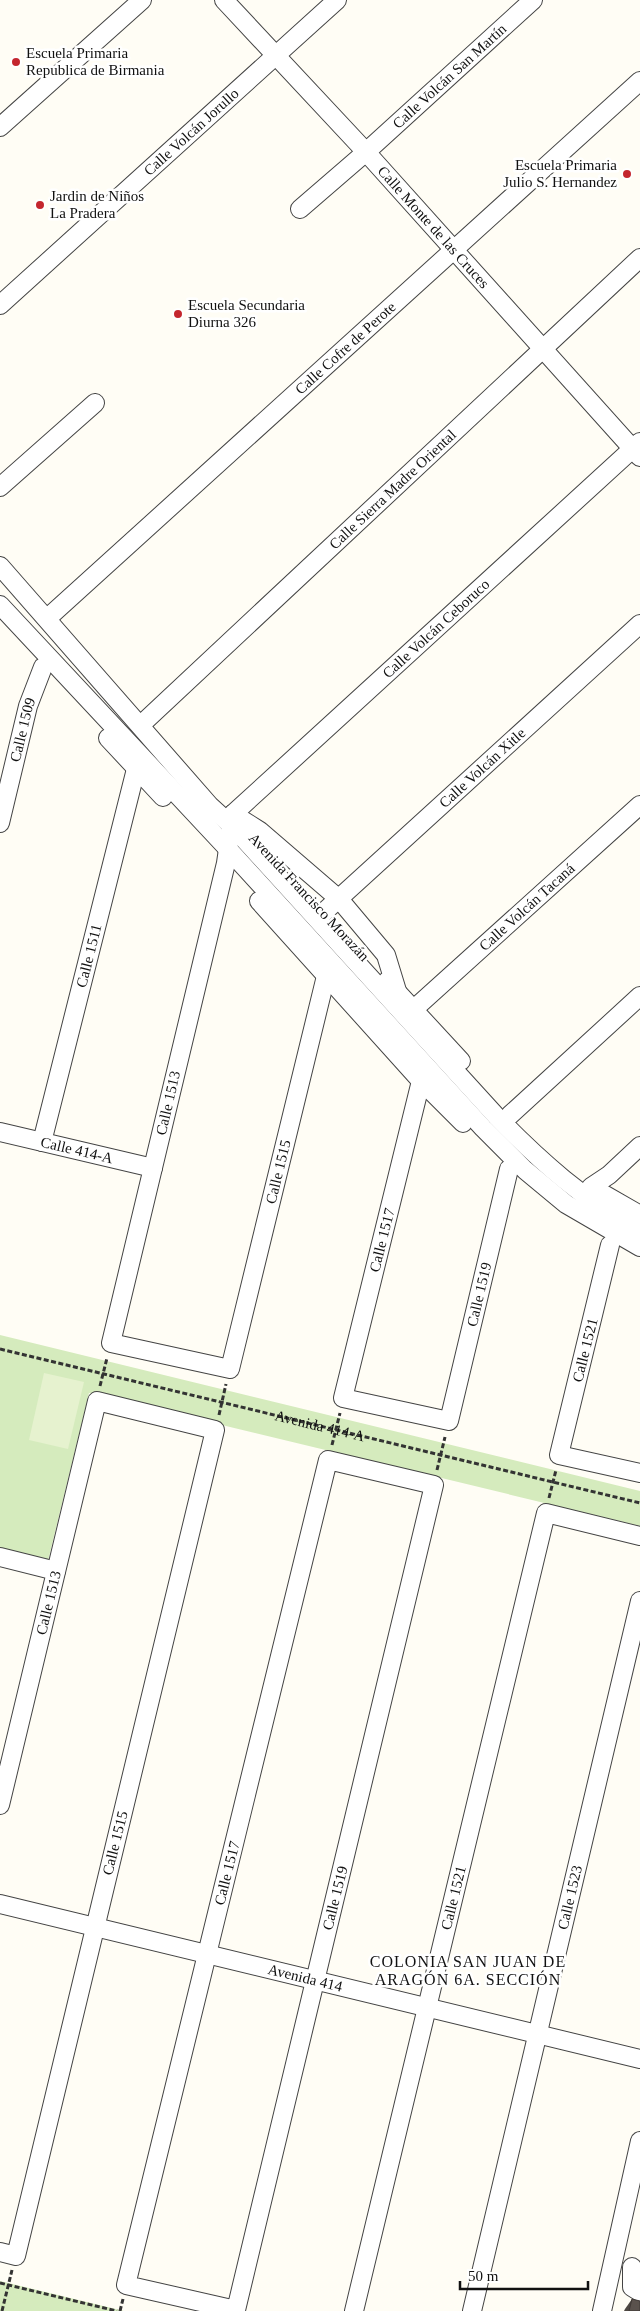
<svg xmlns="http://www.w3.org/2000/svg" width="640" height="2311" viewBox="0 0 640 2311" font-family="'Times New Roman',serif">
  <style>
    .green { fill: #d5ebbd }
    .pitch { fill: #e6f2cf }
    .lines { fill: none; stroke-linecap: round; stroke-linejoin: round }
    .minor-casing { stroke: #444; stroke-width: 20 }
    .path { stroke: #333; stroke-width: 3; stroke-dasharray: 5 2.5; stroke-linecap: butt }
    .minor { stroke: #fff; stroke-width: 18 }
    .wall { fill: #4d4742 }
    .building { fill: #5a524d; stroke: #3f3936 }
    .poi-dot { fill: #c4262e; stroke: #fff; stroke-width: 2 }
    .labels { text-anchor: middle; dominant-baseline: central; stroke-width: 5; stroke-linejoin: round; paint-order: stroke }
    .poi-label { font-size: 15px; fill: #111; stroke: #fff; text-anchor: start }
    .street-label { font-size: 15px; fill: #111; stroke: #fff }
    .neighbourhood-label { font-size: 16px; letter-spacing: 1px; fill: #111; stroke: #fff }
  </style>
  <rect width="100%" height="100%" fill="#fffdf5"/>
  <path class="green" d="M0,1335l640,156v35l-551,-133 -41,168 -48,-12z
    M0,2281l124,30h-124z"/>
  <path class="pitch" d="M44,1373l40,9 -16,67 -39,-9z"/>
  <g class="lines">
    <defs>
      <g id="minor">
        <path id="s2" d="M224,0l142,152 274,305"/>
        <path d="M0,127l142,-127"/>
        <path id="s3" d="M300,209l66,-57 167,-152"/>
        <path id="s4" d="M0,305l337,-305"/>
        <path d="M0,487l95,-84"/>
        <path d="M0,566l210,240 22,20 265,291c42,43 88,85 143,113"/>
        <path d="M0,605l228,244 255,279 42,42 41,34 74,43"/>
        <path id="s5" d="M52,614l588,-533"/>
        <path id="s6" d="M145,721l495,-463"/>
        <path d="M108,738l55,59"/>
        <path id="s7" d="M233,814l-7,49 -115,480 119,26 96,-393"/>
        <path id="s8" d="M233,814l407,-372"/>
        <path d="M233,814l27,17 79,68 47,56 11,36"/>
        <path id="s9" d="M0,823l28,-117 15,-39"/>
        <path d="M259,901l162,180 42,42"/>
        <path id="s10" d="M324,912l316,-288"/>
        <path d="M387,981l74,80"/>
        <path id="s11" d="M414,1009l226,-204"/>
        <path id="s12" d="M421,1081l-78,317 106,23 60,-252"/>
        <path d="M510,1115l130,-119"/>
        <path id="s13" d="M0,1132l153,36"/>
        <path id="s14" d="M42,1142l94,-373"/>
        <path d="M591,1187l18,-12 31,-29"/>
        <path d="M600,1192l40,23"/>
        <path d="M610,1245l-51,210 81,18"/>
        <path d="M328,1460l106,25 -198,825 -110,-25z"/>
        <path d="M0,1557l56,14"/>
        <path id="s15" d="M0,1805l97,-404 118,29 -199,826 -16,-4"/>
        <path id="s16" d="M0,1904l640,155"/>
        <path d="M632,2267v20l8,5"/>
        <path id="s17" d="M354,2311l192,-798 94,23"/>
        <path id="s18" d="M472,2311l168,-710"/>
        <path d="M602,2311l38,-170"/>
      </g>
    </defs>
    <use href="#minor" class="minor-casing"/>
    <g class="path">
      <path id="s1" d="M0,1349l640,154"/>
      <path d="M100,1386l7,-28"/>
      <path d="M219,1415l7,-31"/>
      <path d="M332,1445l8,-32"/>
      <path d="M437,1470l8,-33"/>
      <path d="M549,1498l7,-28"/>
      <path d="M0,2283l117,28"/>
      <path d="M2,2311l10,-41"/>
      <path d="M120,2311l3,-12"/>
    </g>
    <use href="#minor" class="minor"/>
  </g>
  <path class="wall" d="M632,2299l8,12h-16l1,-2z"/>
  <path class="building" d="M632,2299l8,2v10h-11z"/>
  <g class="poi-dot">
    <circle cx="16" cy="62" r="5"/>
    <circle cx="627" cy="174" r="5"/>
    <circle cx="40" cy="205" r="5"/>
    <circle cx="178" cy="314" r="5"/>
  </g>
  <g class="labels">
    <g class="poi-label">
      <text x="26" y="53">Escuela Primaria<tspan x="26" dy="17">Republica de Birmania</tspan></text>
      <text x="617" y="165" text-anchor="end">Escuela Primaria<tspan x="617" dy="17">Julio S. Hernandez</tspan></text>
      <text x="50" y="196">Jardin de Niños<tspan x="50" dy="17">La Pradera</tspan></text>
      <text x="188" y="305">Escuela Secundaria<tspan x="188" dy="17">Diurna 326</tspan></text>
    </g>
    <g class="street-label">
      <text stroke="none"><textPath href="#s3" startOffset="200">Calle Volcán San Martín</textPath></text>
      <text stroke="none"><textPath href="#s4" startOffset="258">Calle Volcán Jorullo</textPath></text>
      <text stroke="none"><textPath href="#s2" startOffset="309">Calle Monte de las Cruces</textPath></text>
      <text stroke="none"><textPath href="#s5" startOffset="396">Calle Cofre de Perote</textPath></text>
      <text stroke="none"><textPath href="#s6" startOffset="339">Calle Sierra Madre Oriental</textPath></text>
      <text stroke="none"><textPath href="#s8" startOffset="275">Calle Volcán Ceboruco</textPath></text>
      <text stroke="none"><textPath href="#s9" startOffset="96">Calle 1509</textPath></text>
      <text stroke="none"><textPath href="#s10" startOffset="214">Calle Volcán Xitle</textPath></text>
      <text transform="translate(309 897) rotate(47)">Avenida Francisco Morazán</text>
      <text stroke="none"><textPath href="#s11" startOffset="152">Calle Volcán Tacaná</textPath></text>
      <text stroke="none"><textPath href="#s14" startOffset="192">Calle 1511</textPath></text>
      <text transform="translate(168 1103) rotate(-77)">Calle 1513</text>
      <text stroke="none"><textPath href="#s13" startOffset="79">Calle 414-A</textPath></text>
      <text stroke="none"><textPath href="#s7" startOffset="868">Calle 1515</textPath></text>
      <text transform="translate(382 1240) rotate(-76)">Calle 1517</text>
      <text stroke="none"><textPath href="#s12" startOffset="565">Calle 1519</textPath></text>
      <text transform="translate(585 1350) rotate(-76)">Calle 1521</text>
      <text stroke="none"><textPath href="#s1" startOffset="329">Avenida 414-A</textPath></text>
      <text stroke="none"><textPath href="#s15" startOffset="208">Calle 1513</textPath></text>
      <text transform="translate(115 1843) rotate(-76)">Calle 1515</text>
      <text transform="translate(227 1873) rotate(-76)">Calle 1517</text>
      <text stroke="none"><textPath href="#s17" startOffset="425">Calle 1521</textPath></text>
      <text stroke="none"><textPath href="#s18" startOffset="425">Calle 1523</textPath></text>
      <text transform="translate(335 1898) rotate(-76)">Calle 1519</text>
      <text stroke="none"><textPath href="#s16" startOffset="314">Avenida 414</textPath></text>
    </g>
    <g class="neighbourhood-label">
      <text x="468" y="1961">COLONIA SAN JUAN DE<tspan x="468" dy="18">ARAGÓN 6A. SECCIÓN</tspan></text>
    </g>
  </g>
  <path d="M460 2281v8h128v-8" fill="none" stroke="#111111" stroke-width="2.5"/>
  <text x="468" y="2281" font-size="15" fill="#111111" stroke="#ffffff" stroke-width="4" paint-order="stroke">50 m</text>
</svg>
